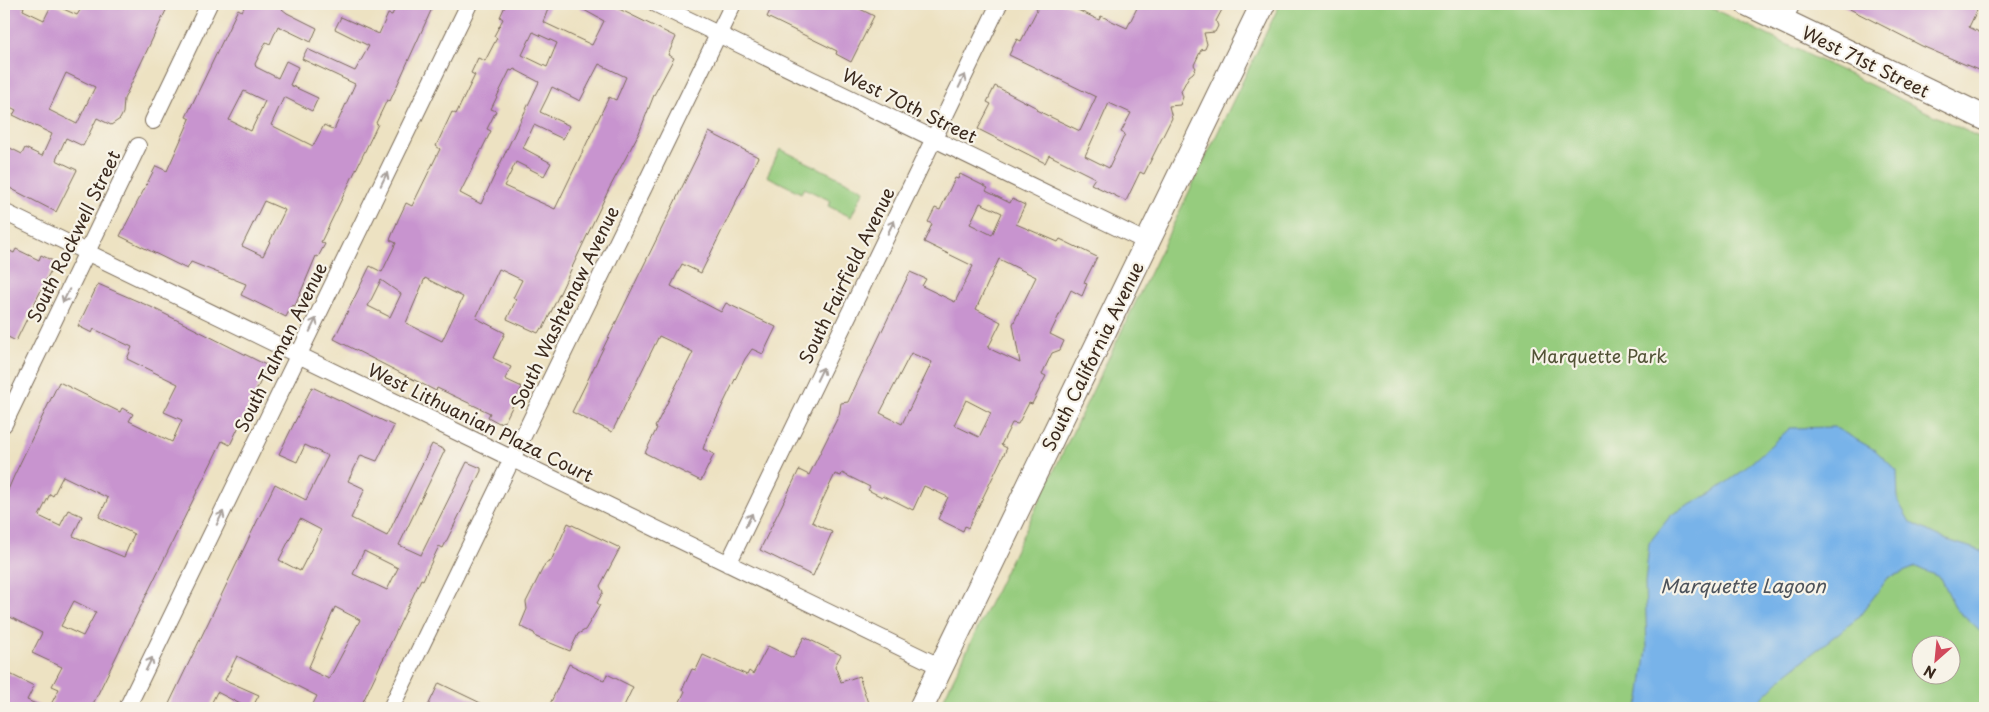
<svg xmlns="http://www.w3.org/2000/svg" width="1989" height="712" viewBox="0 0 1989 712" font-family="'Playpen Sans',sans-serif">
  <style>
    .green { fill: #96cc7e; stroke: #687b4e; fill-rule: evenodd }
    .water { fill: #78b3e9; stroke: #5a6e84 }
    .building { fill: #c894cf; fill-rule: evenodd }
    .lines { fill: none; stroke-linecap: round; stroke-linejoin: round }
    .street-casing { stroke: #796a57; stroke-width: 18 }
    .secondary-casing { stroke: #796a57; stroke-width: 26 }
    .street { stroke: #fff; stroke-width: 16 }
    .secondary { stroke: #fff; stroke-width: 24 }
    .oneway { stroke: #a79f9a }
    .labels { text-anchor: middle; dominant-baseline: central; stroke-width: 4.5; stroke-linejoin: round; paint-order: stroke }
    .street-label { font-size: 18px; fill: #3b2a1e; stroke: #f7f3e8 }
    .park-label { font-size: 18px; fill: #525236; stroke: #f7f3e8 }
    .water-label { font-size: 19px; font-style: italic; fill: #4d535b; stroke: #f7f3e8 }
  </style>
  <rect width="100%" height="100%" fill="#f7f3e8"/>
  <filter id="ink" filterUnits="userSpaceOnUse"><feTurbulence type="fractalNoise" baseFrequency=".02" numOctaves="2"/><feDisplacementMap in="SourceGraphic" scale="10" xChannelSelector="R" yChannelSelector="G"/><feConvolveMatrix kernelMatrix="1 2 1 2 8 2 1 2 1" color-interpolation-filters="sRGB"/></filter>
  <filter id="wash" filterUnits="userSpaceOnUse"><feTurbulence type="fractalNoise" baseFrequency=".0096" numOctaves="4" result="noise"/><feDisplacementMap in="SourceGraphic" scale="20" xChannelSelector="R" yChannelSelector="G"/><feGaussianBlur stdDeviation="1.12" result="paint"/><feColorMatrix in="noise" values="0 0 0 0 0 0 0 0 0 0 0 0 0 0 0 0 0 1.4 0 .05"/><feComposite in="paint" operator="in"/></filter>
  <g filter="url(#wash)">
    <rect width="100%" height="100%" fill="#ede2c2"/>
    <path class="green" d="M1280,4h423l282,136v568h-1046zM1922,644h30v30h-30z
      M780,149l84,41 -13,27 -23,-11 3,-5 -27,-13 -3,5 -34,-17z"/>
    <path class="water" d="M1834,427l41,23 22,21 1,30 12,21 34,17 41,13v84l-29,-27 -15,-31 -25,-11 -28,11 -30,40 -71,55 -35,35h-116l4,-9 7,-50 -2,-66 4,-40 22,-28 41,-22 29,-21 49,-44z"/>
    <g id="blocks">
      <path class="building" d="M4,4h12l8,3 -1,3 21,10 8,-16 25,11 7,-11h85l-45,95 -1,14 -3,6 -9,6 -14,-7 -14,28 -17,-8 -10,22 21,10 -21,42 -52,-27v-40l18,9 3,-6 17,8 10,-22 -39,-19 3,-5 -12,-6zM66,73l29,14 -18,37 -28,-14z
        M246,4h38l-2,5 5,4 30,15 -6,14 -33,-16 -8,18 -4,-2 -11,22 1,3 22,11 8,-17 12,6 -8,18 28,13 -6,13 -28,-14 -13,28 42,21 11,-21 10,5 21,-46 -53,-25 5,-10 48,22 14,-25 -34,-17 6,-12 38,17 9,-20 4,1 5,-11h37l-44,97 -3,-1 -11,23 2,1 -57,118 4,2 -7,13 -2,-1 -21,50 -3,-1 -6,12 -45,-22 5,-11 -55,-22 -4,7 -67,-33 36,-70 11,5 23,-52 -4,-2 52,-108 4,2zM244,91l21,10 -14,30 -22,-11zM264,201l21,9 -22,46 -21,-10z
        M506,4h44l-7,18 49,23 12,-24 -31,-17h36l67,33 -8,18 6,3 -20,37 -15,38 -30,56 -66,140 -2,-1 -3,5 -31,-14 9,-19 -3,-2 9,-18 -23,-11 -23,49 29,15 -12,25 18,9 -6,12 17,8 -17,34 -6,2 -11,-6 2,-4 -53,-25 -1,3 -102,-52 36,-73 12,6 14,-29 -6,-3 8,-20 8,-17 6,3 28,-57 -4,-3 16,-34 4,2 19,-39 -4,-2 7,-15 7,3 12,-23 -3,-2 9,-17 -3,-2zM533,32l24,11 -10,24 -25,-12zM599,64l27,13 -10,23 -7,-3 -54,112 -51,-23 12,-24 28,14 7,-13 -28,-15 11,-23 29,14 7,-13 -30,-14 7,-14 5,-11 28,14zM514,69l25,13 -58,122 -21,-11 31,-62 -4,-2 9,-18 -5,-2 19,-39 2,1zM425,278l38,19 -21,44 -36,-18zM381,280l20,14 -11,23 -22,-11z
        M773,4h77l24,12 -23,46 -15,-8 1,-3 -70,-34z
        M1035,4h30l34,16 2,-4 26,12 12,-24h86l-9,17 2,5 -3,6 -11,1 3,11 -2,5 -4,1 -7,15 2,3 -3,5 -4,3 -8,15 2,6 -3,8 -11,1 3,12 -28,56 -4,-2 -14,29 -35,-17 4,-6 -46,-23 -4,8 -67,-34 13,-25 -4,-2 8,-16 42,22 -1,2 44,21 16,-34 -87,-42 8,-16 4,2 16,-31zM1109,103l22,10 -10,19 4,2 -16,34 -24,-12z
        M1840,4h140l-11,23 16,8v38l-63,-27z
        M709,132l49,25 -57,116 -19,-9 -11,22 50,26 5,-9 50,24 -13,27 -11,-5 -7,10 -38,78 -4,12 11,5 -13,27 -56,-28 12,-25 -2,-1 38,-75 -34,-16 -47,96 -40,-20z
        M960,174l28,14 -2,3 24,12 2,-4 13,6 -9,19 42,18 2,-3 37,18 -13,26 3,1 -5,12 -11,-6 -21,44 14,7 -4,9 -8,3 -10,21 4,2 -14,28 -3,-1 -11,21 -6,-1 -11,22 6,3 -39,80 -3,-2 -2,5 -25,-12 10,-22 -24,-11 -11,24 -30,-15 -1,2 -14,-7 2,-3 -28,-14 -1,3 -6,-2 -23,48 20,10 -19,44 -53,-26 39,-80 10,5 30,-60 2,-12 7,-1 62,-130 16,7 -4,7 33,16 18,-36 -49,-24 8,-18 -4,-2 7,-14 5,2 15,-32 3,1zM980,203l22,10 -10,22 -22,-11zM999,259l37,18 -23,47 7,39 -32,-15 13,-26 -25,-13zM911,353l21,9 -30,62 -22,-11zM966,400l25,13 -12,24 -25,-12z
        M4,248l10,5 2,-4 23,11 2,-5 14,7 -39,79 -12,-6z
        M98,284l53,23 117,59 -38,79 -8,-4 -131,267h-42l10,-19 -7,-3 10,-19 -30,-14 10,-20 -38,-19v-115l10,-23 45,-94 61,30 2,-4 11,6 -4,7 43,21 10,-22 -18,-8 14,-28 -51,-25 5,-12 -38,-18 -2,4 -14,-7zM63,476l45,22 -9,19 35,17 -10,23 -51,-21 9,-20 -14,-6 -8,16 -21,-10 11,-22 3,2zM74,601l22,11 -13,24 -22,-10z
        M312,387l82,39 -17,35 -16,-6 -13,26 17,8 -14,29 36,18 45,-92 13,6 -46,95 22,10 46,-93 14,6v3l-38,77 -4,-2 -16,34 -2,-1 -61,129h-49l6,-12 -80,-40 -12,24 34,15 -7,13h-4l-31,-16 -8,16h-42l108,-224 31,16 22,-44 -23,-11 -8,17 -18,-8zM300,519l21,11 -21,41 -21,-11zM364,551l34,17 -11,22 -34,-16zM335,607l25,13 -31,59 -21,-10z
        M568,523l52,25 -20,38 3,6 -6,11 3,2 -15,25 -7,4 -8,17 -34,-14 -2,-4 -14,-7 7,-17 -1,-7 19,-38 6,-3z
        M804,637l37,18 -6,11 6,16 18,-6 9,27 -15,5h-176l8,-17 -3,-1 10,-21 4,1 7,-15 44,20 2,-4 4,3 15,-28 25,12z
        M569,664l35,17 3,-7 26,13 -10,21h-75z
        M4,671l30,15 -7,14 18,8h-41z
        M439,683l52,25h-64z"/>
    </g>
  </g>
  <g filter="url(#ink)">
    <use href="#blocks" fill-opacity="0" stroke="#796a57" stroke-width="1"/>
    <g class="lines">
      <defs>
        <path id="street" d="M656,4l491,238
          M1783,21l9,-17
          M153,121l56,-117
          M4,212l937,455
          M4,424l134,-278
          M728,564l271,-560
          M127,708l342,-704
          M391,708l342,-704"/>
        <path id="secondary" d="M1748,4l237,114
          M921,708l342,-704"/>
      </defs>
      <use href="#street" class="street-casing"/>
      <use href="#secondary" class="secondary-casing"/>
      <use href="#street" class="street"/>
      <use href="#secondary" class="secondary"/>
    </g>
    <defs><path id="oneway-shaft" d="M-6 0H5M1.5-3L5.5 0L1.5 3" fill="none" stroke-width="1.6" stroke-linecap="round" stroke-linejoin="round" transform="scale(1.25)"/></defs>
    <g class="oneway">
      <use href="#oneway-shaft" transform="translate(962 81) rotate(-64)"/>
      <use href="#oneway-shaft" transform="translate(384 179) rotate(-64)"/>
      <use href="#oneway-shaft" transform="translate(891 227) rotate(-64)"/>
      <use href="#oneway-shaft" transform="translate(66 296) rotate(116)"/>
      <use href="#oneway-shaft" transform="translate(313 325) rotate(-64)"/>
      <use href="#oneway-shaft" transform="translate(820 374) rotate(-64)"/>
      <use href="#oneway-shaft" transform="translate(220 518) rotate(-64)"/>
      <use href="#oneway-shaft" transform="translate(749 520) rotate(-64)"/>
      <use href="#oneway-shaft" transform="translate(149 664) rotate(-64)"/>
    </g>
  </g>
  <g class="labels">
    <g class="street-label">
      <text transform="translate(1866 61) rotate(26)">West 71st Street</text>
      <text transform="translate(910 105) rotate(26)">West 70th Street</text>
      <text transform="translate(73 236) rotate(-64)">South Rockwell Street</text>
      <text transform="translate(846 275) rotate(-64)">South Fairfield Avenue</text>
      <text transform="translate(564 307) rotate(-64)">South Washtenaw Avenue</text>
      <text transform="translate(280 347) rotate(-64)">South Talman Avenue</text>
      <text transform="translate(1092 356) rotate(-64)">South California Avenue</text>
      <text transform="translate(481 422) rotate(26)">West Lithuanian Plaza Court</text>
    </g>
    <g class="park-label">
      <text x="1599" y="355">Marquette Park</text>
    </g>
    <g class="water-label">
      <text x="1743" y="585">Marquette Lagoon</text>
    </g>
  </g>
  <rect width="1989" height="712" fill="none" stroke="#f7f3e8" stroke-width="20"/>
  <g transform="translate(1936 660) rotate(207)"><circle r="24" fill="#f7f3e8" stroke="#aca397"/>
  <path d="M0-4L9 19L0 12L-9 19Z" fill="#d1495b"/>
  <text y="-8" font-size="14" font-weight="bold" text-anchor="middle" fill="#3b2a1e">N</text>
  </g>
</svg>
